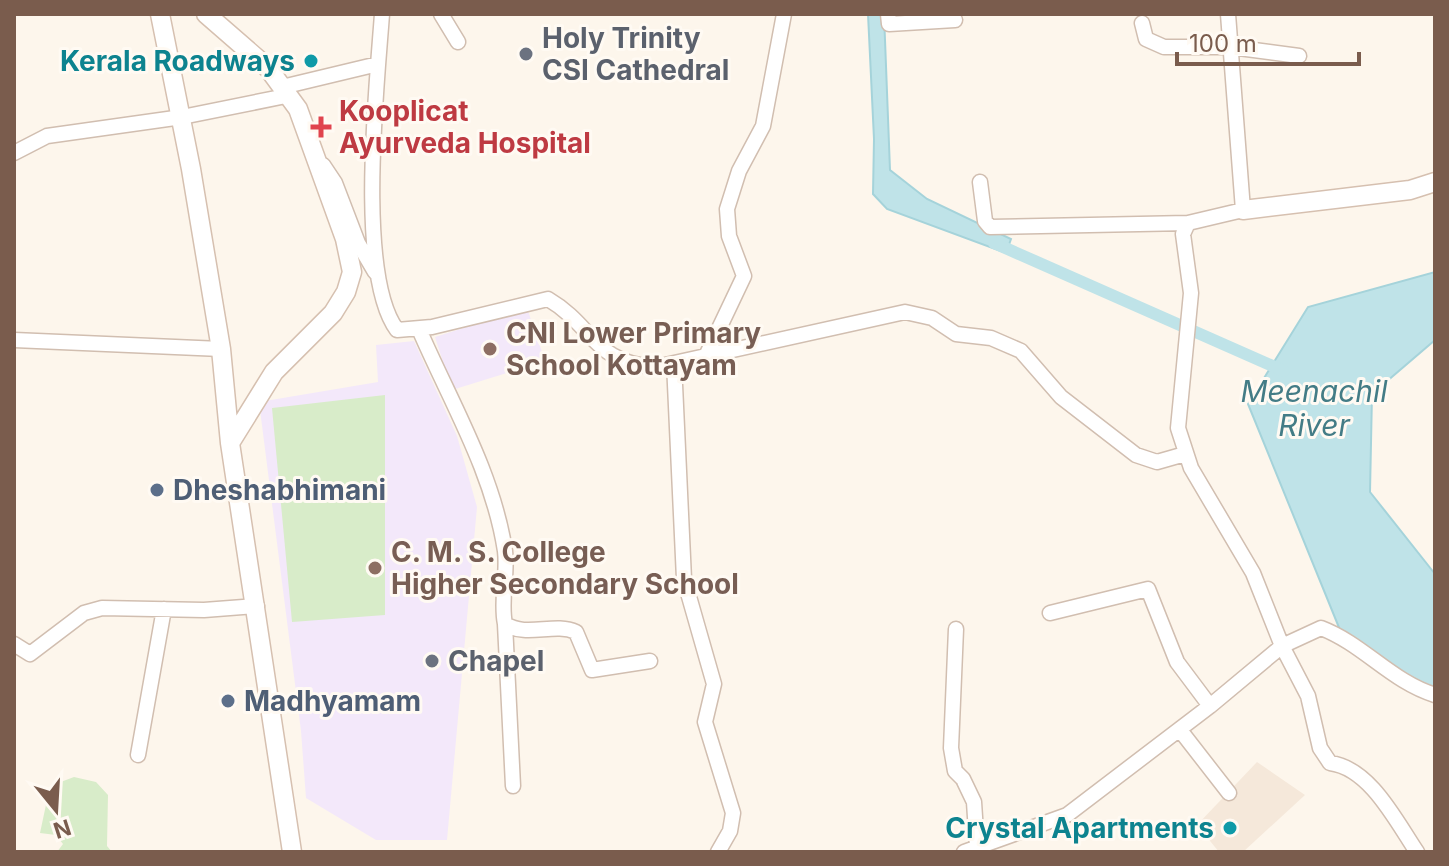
<svg xmlns="http://www.w3.org/2000/svg" width="1449" height="866" viewBox="0 0 1449 866" font-family="Inter,sans-serif">
  <style>
    .residential { fill: #f5e8da }
    .education { fill: #f3e8fa }
    .green { fill: #d8ecc9 }
    .water { fill: #bfe3e8; stroke: #a5d3da; stroke-width: 2 }
    .lines { fill: none; stroke-linecap: round; stroke-linejoin: round }
    .canal { stroke: #bfe3e8; stroke-width: 12 }
    .street-casing { stroke: #d1beb0; stroke-width: 17 }
    .secondary-casing { stroke: #d6c0b0; stroke-width: 21 }
    .street { stroke: #fff; stroke-width: 14 }
    .secondary { stroke: #fff; stroke-width: 18 }
    .worship-dot { fill: #6b7280; stroke: #fffaf3; stroke-width: 3 }
    .culture-dot { fill: #0f9aa8; stroke: #fffaf3; stroke-width: 3 }
    .health-dot { fill: #e0444e; stroke: #fffaf3; stroke-width: 3 }
    .education-dot { fill: #8d6e63; stroke: #fffaf3; stroke-width: 3 }
    .service-dot { fill: #5c6f8a; stroke: #fffaf3; stroke-width: 3 }
    .labels { text-anchor: middle; dominant-baseline: central; stroke-width: 6; stroke-linejoin: round; paint-order: stroke }
    .worship-label { font-size: 28px; font-weight: bold; fill: #5b616d; stroke: #fffaf3; text-anchor: start }
    .culture-label { font-size: 28px; font-weight: bold; fill: #0d838f; stroke: #fffaf3; text-anchor: end }
    .health-label { font-size: 28px; font-weight: bold; fill: #be3a42; stroke: #fffaf3; text-anchor: start }
    .education-label { font-size: 28px; font-weight: bold; fill: #785e54; stroke: #fffaf3; text-anchor: start }
    .service-label { font-size: 28px; font-weight: bold; fill: #4e5e75; stroke: #fffaf3; text-anchor: start }
    .water-label { font-size: 30px; font-style: italic; fill: #437c86; stroke: #fffaf3 }
  </style>
  <rect width="100%" height="100%" fill="#fdf6ec"/>
  <path class="residential" d="M1257,762l48,33 -62,57h-24l-22,-27z"/>
  <path class="education" d="M527,308l18,53 -93,29 -17,-53z
    M414,341l43,95 20,71 -30,333h-71l-70,-42 -5,-67 -42,-329 119,-20 -2,-37z"/>
  <path class="green" d="M385,395v220l-93,7 -20,-214z
    M74,777l22,5 12,13 -1,51 5,6h-55l6,-8 -7,-9 -16,-2 10,-47z"/>
  <path class="water" d="M868,14h16l6,156 37,29 84,40 -5,14 -119,-44 -14,-15 1,-55z
    M1435,272v68l-63,54 -2,98 65,82v126l-95,-70 -92,-226 60,-97z"/>
  <g class="lines">
    <path class="canal" d="M994,243l290,128"/>
    <defs>
      <path id="street" d="M382,14c-5,70 -26,261 15,316l35,-3 116,-28c46,27 46,65 108,68l249,-55 27,6 24,16 35,4 30,13 40,46 75,58 21,7 28,-8
        M441,14l17,28
        M888,14l1,10 66,-4
        M1228,14l15,196 -55,13 -5,11 8,59 -13,135 13,40 62,105 29,73 26,50 12,52 10,15c40,5 66,58 87,89
        M1142,23l4,16 18,8h67l68,9
        M282,87l96,-23
        M14,153l33,-17 135,-19 104,-21
        M323,165l12,18 23,60 17,29
        M980,182l5,39 5,6 198,-4
        M419,329c31,72 74,143 86,222 3,24 -5,49 0,73 22,14 49,-2 71,8l16,38 58,-9
        M14,340l207,9
        M706,356l38,-80 -15,-40 -2,-27 12,-38 24,-45 21,-112
        M674,363l10,216 30,105 -9,38 28,91 -3,18 -12,21
        M1050,613l98,-24 29,73 33,44
        M505,624l8,162
        M956,629l-5,119 4,23 8,8 11,23 3,45
        M14,644l16,10 54,-41 18,-5 102,2 53,-4
        M1180,730l49,63
        M138,755l26,-146
        M964,852l103,-37 143,-109 72,-60 39,-18c42,16 71,54 114,67"/>
      <path id="secondary" d="M160,14l31,155 30,180 9,94 62,409
        M206,14l62,54 30,41 47,130 7,33 -6,20 -13,21 -59,59 -44,71
        M1243,210l167,-20 25,-8"/>
    </defs>
    <use href="#street" class="street-casing"/>
    <use href="#secondary" class="secondary-casing"/>
    <use href="#street" class="street"/>
    <use href="#secondary" class="secondary"/>
  </g>
  <g class="worship-dot">
    <circle cx="526" cy="54" r="8"/>
    <circle cx="432" cy="661" r="8"/>
  </g>
  <g class="culture-dot">
    <circle cx="311" cy="61" r="8"/>
    <circle cx="1230" cy="828" r="8"/>
  </g>
  <path class="health-dot" d="M317 115h8v8h8v8h-8v8h-8v-8h-8v-8h8z"/>
  <g class="education-dot">
    <circle cx="490" cy="349" r="8"/>
    <circle cx="375" cy="568" r="8"/>
  </g>
  <g class="service-dot">
    <circle cx="157" cy="490" r="8"/>
    <circle cx="228" cy="701" r="8"/>
  </g>
  <g class="labels">
    <g class="worship-label">
      <text x="542" y="38">Holy Trinity<tspan x="542" dy="32">CSI Cathedral</tspan></text>
      <text x="448" y="661">Chapel</text>
    </g>
    <g class="culture-label">
      <text x="295" y="61">Kerala Roadways</text>
      <text x="1214" y="828">Crystal Apartments</text>
    </g>
    <g class="health-label">
      <text x="339" y="111">Kooplicat<tspan x="339" dy="32">Ayurveda Hospital</tspan></text>
    </g>
    <g class="education-label">
      <text x="506" y="333">CNI Lower Primary<tspan x="506" dy="32">School Kottayam</tspan></text>
      <text x="391" y="552">C. M. S. College<tspan x="391" dy="32">Higher Secondary School</tspan></text>
    </g>
    <g class="service-label">
      <text x="173" y="490">Dheshabhimani</text>
      <text x="244" y="701">Madhyamam</text>
    </g>
    <g class="water-label">
      <text x="1314" y="391">Meenachil<tspan x="1314" dy="34">River</tspan></text>
    </g>
  </g>
  <rect width="1449" height="866" fill="none" stroke="#7a5c4d" stroke-width="32"/>
  <g transform="translate(56 810) rotate(162)" stroke="#fffaf3" stroke-width="6" paint-order="stroke">
  <path d="M0-6L14 30L0 20L-14 30Z" fill="#7a5c4d"/>
  <text y="-12" font-size="22" font-weight="bold" text-anchor="middle" fill="#7a5c4d">N</text>
  </g>
  <path d="M1177 52v12h182v-12" fill="none" stroke="#7a5c4d" stroke-width="4"/>
  <text x="1189" y="52" font-size="24" fill="#7a5c4d" stroke="#fffaf3" stroke-width="6" paint-order="stroke">100 m</text>
</svg>
